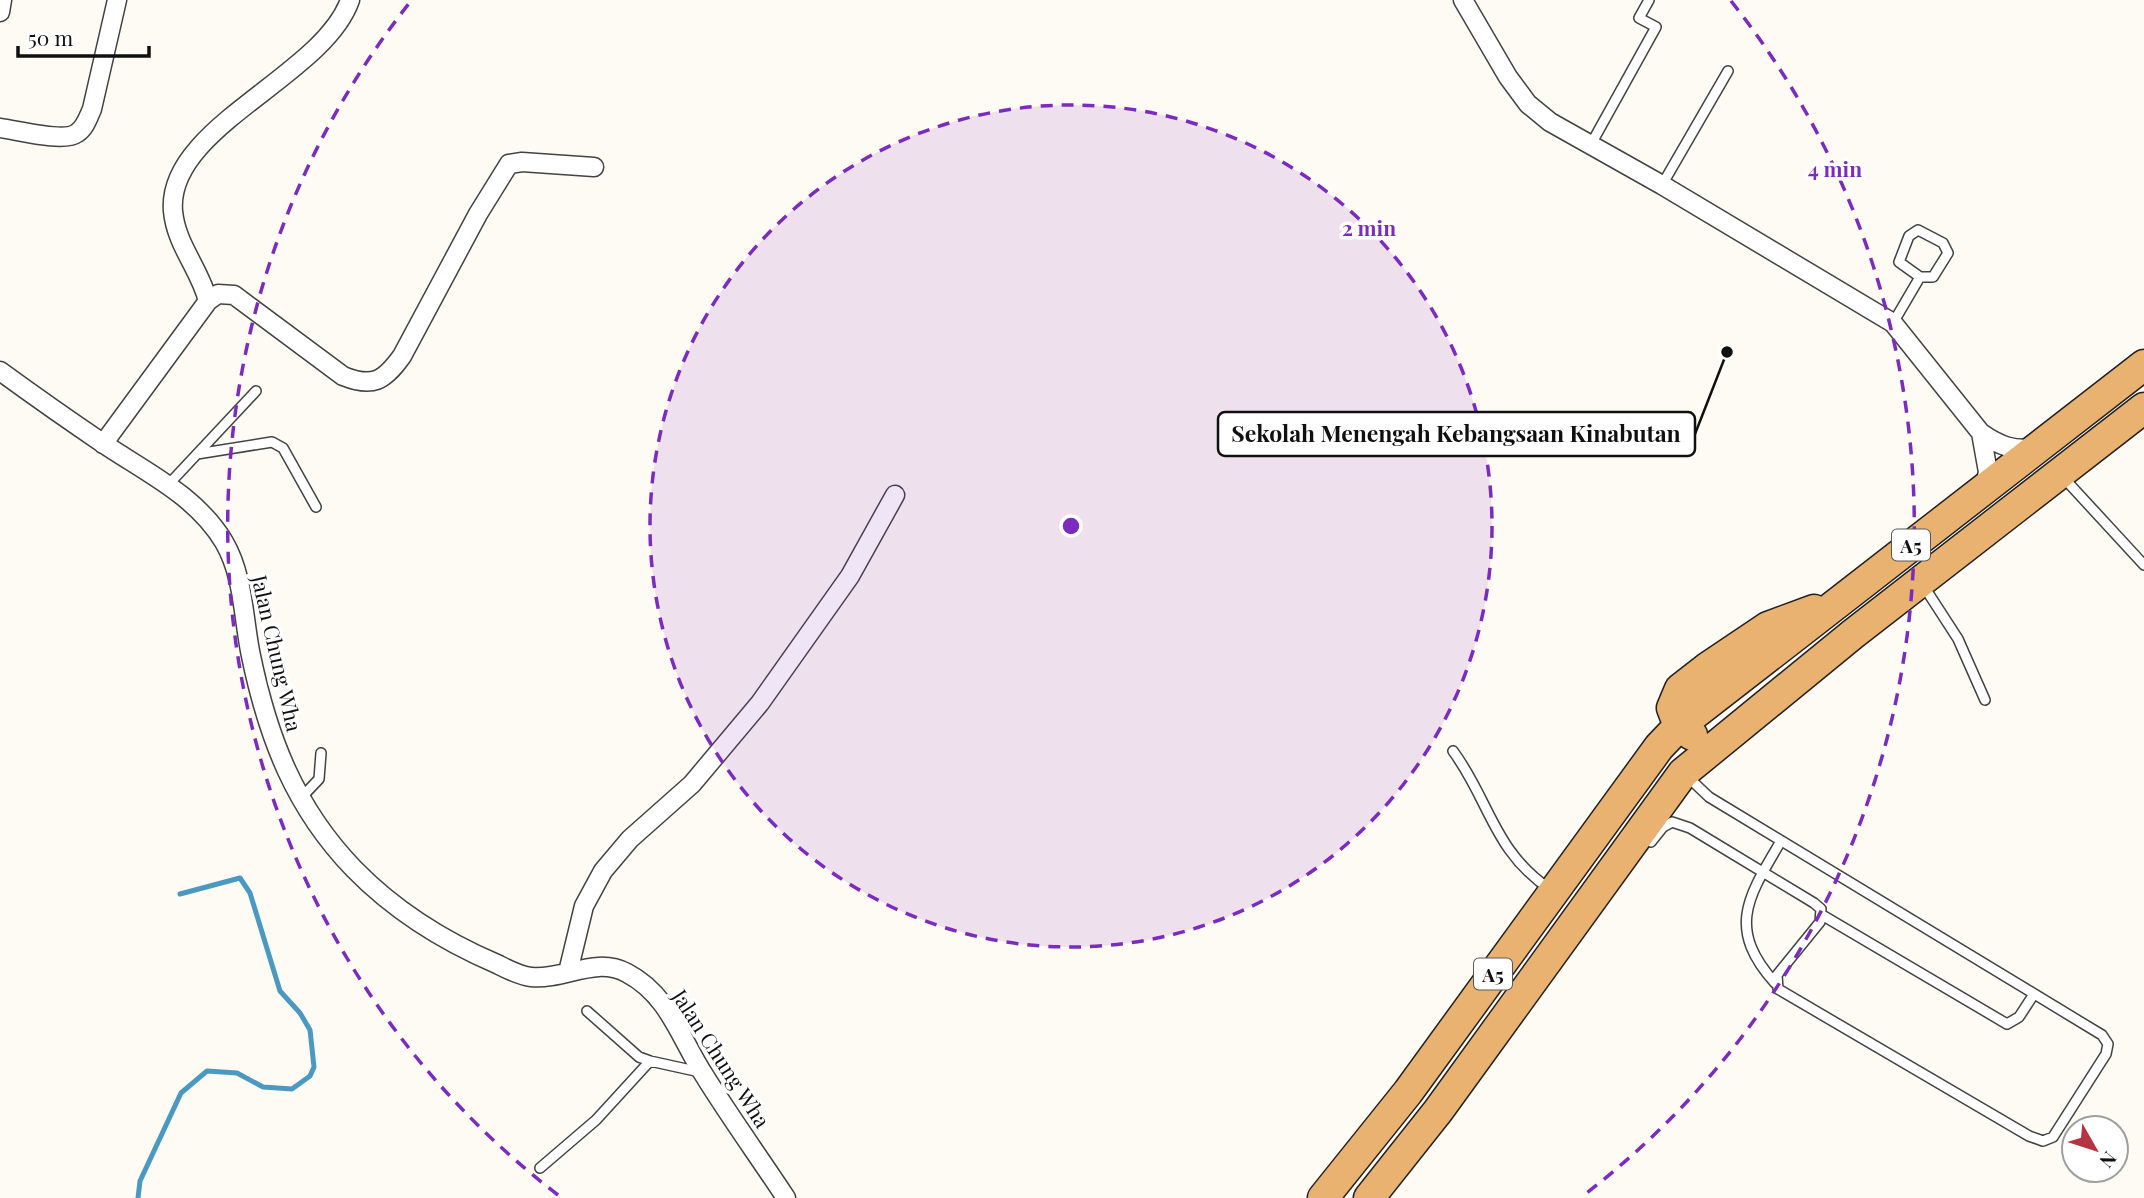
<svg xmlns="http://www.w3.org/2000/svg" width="2144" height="1198" viewBox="0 0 2144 1198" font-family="'Playfair Display',serif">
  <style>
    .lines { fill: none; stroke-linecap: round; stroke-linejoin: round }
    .stream { stroke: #4b99c1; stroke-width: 5 }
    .service-casing { stroke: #434343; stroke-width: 12 }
    .minor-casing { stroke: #434343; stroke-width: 21 }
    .trunk-casing { stroke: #212121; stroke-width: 33 }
    .service { stroke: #fff; stroke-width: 9 }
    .minor { stroke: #fff; stroke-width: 18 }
    .trunk { stroke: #eab270; stroke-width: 30 }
    .ring { fill: none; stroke: #7b2cbf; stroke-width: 3.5; stroke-dasharray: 12 9 }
    .labels { text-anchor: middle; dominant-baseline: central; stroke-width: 7; stroke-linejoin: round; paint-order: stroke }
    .shield { fill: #fff; stroke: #585858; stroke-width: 2 }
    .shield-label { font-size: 19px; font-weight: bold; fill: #101010 }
    .street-label { font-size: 21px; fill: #101010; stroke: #fff }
    .centre { fill: #7b2cbf; stroke: #fff; stroke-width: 3.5 }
    .ring-label { font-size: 21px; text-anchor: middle; font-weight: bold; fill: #7b2cbf; stroke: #fff; stroke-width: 7; stroke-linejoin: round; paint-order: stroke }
    .leader { fill: none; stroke: #101010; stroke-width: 2.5 }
    .callout-dot { fill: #101010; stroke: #fff; stroke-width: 2.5 }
    .callout { fill: #fff; stroke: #101010; stroke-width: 2.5 }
    .callout-label { font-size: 23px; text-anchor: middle; font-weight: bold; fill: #101010 }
  </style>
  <rect width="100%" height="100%" fill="#fefbf4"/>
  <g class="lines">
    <path class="stream" d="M138,1198l2,-17 41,-88 26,-22 30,2 26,14 29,2 18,-13 4,-9 -4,-37 -10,-17 -20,-22 -30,-98 -10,-15 -60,16"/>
    <defs>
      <path id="service" d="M1590,146l66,-119 -17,-9 10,-18
        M1662,185l66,-114
        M1893,323l27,-46 -21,-15 10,-26 9,-6 25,13 5,10 -15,24h-13
        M197,454l75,-12 11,6 33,59
        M2062,476l82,89
        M168,485l88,-94
        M1923,585l35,54 27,61
        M1453,751c37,50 40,100 98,139
        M300,799l19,-20 2,-26
        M1651,842l12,-15 9,-5 18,6 124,75 7,6 -1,13 -43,53 1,14 251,147 14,5 10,-4 53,-83 2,-10 -6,-9 -393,-238 -21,-20
        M1822,915l185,109 12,-7 15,-23
        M1775,983c-49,-55 -27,-86 6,-142
        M587,1011l52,46 11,4
        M540,1168l56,-48 54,-59 50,11"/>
      <path id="minor" d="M1463,0l45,77 20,27 22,18 112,63 231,138 88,110c19,13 32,18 55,15
        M0,12l2,-12
        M0,128c17,2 64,15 77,5 8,-5 11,-15 15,-24l25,-109
        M208,301c-8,-32 -32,-56 -35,-90 -7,-84 150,-134 177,-211
        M0,371c33,24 67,48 101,71 44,30 95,53 123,100 20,34 19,76 27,114 17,82 44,152 103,213 41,42 89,72 143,95 10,5 23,12 34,13 34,3 64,-21 96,-4 42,22 53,65 77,102 26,42 55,82 82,123
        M1981,433l7,39 -4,17
        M103,444l105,-143 10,-7 16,1 109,81c30,12 41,5 59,-20l76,-142 31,-50 13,-2 72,5
        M568,972l16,-66 19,-35 27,-32 62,-55 68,-81 90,-127 45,-81"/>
      <path id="trunk" d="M1692,735l-13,-9 -7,-18 8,-19 27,-21 61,-41 46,-17
        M1323,1198l85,-106 251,-345 20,-21 465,-361
        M1369,1198l69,-87 245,-338 170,-139 291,-226"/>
    </defs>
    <use href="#service" class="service-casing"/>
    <use href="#minor" class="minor-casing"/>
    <use href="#trunk" class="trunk-casing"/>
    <use href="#service" class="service"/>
    <use href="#minor" class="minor"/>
    <use href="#trunk" class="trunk"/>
  </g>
  <circle cx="1071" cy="526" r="421" fill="#7b2cbf" fill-opacity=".12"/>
  <g class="ring">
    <circle cx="1071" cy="526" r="421"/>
    <path d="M558 1195A843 843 0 0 1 411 1M1731 1A843 843 0 0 1 1584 1195"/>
  </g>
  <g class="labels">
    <g class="shield">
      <rect x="1892" y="529.5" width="38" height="31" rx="5"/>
      <rect x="1474" y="958.5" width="38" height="31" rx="5"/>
    </g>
    <g class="shield-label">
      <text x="1911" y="545">A5</text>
      <text x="1493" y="974">A5</text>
    </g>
    <g class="street-label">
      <text transform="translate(278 653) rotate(77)">Jalan Chung Wha</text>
      <text transform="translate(722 1058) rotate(57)">Jalan Chung Wha</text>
    </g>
  </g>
  <circle cx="1071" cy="526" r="10" class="centre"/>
  <g class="ring-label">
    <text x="1835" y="177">4 min</text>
    <text x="1369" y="236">2 min</text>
  </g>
  <path class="leader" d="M1727 352L1695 434"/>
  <circle class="callout-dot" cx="1727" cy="352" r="7"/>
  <rect class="callout" x="1218" y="412" width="477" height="44" rx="7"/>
  <g class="callout-label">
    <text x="1456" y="442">Sekolah Menengah Kebangsaan Kinabutan</text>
  </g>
  <g transform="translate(2095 1149) rotate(129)"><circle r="33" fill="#ffffff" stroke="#9f9f9f" stroke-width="2"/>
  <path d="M0-5L12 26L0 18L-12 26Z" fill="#b43442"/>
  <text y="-10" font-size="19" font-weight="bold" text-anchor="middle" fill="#101010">N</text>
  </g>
  <path d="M18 46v10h131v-10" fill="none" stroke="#101010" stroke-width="3.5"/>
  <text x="28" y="46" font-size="21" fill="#101010" stroke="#ffffff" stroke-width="5" paint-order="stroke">50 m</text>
</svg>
